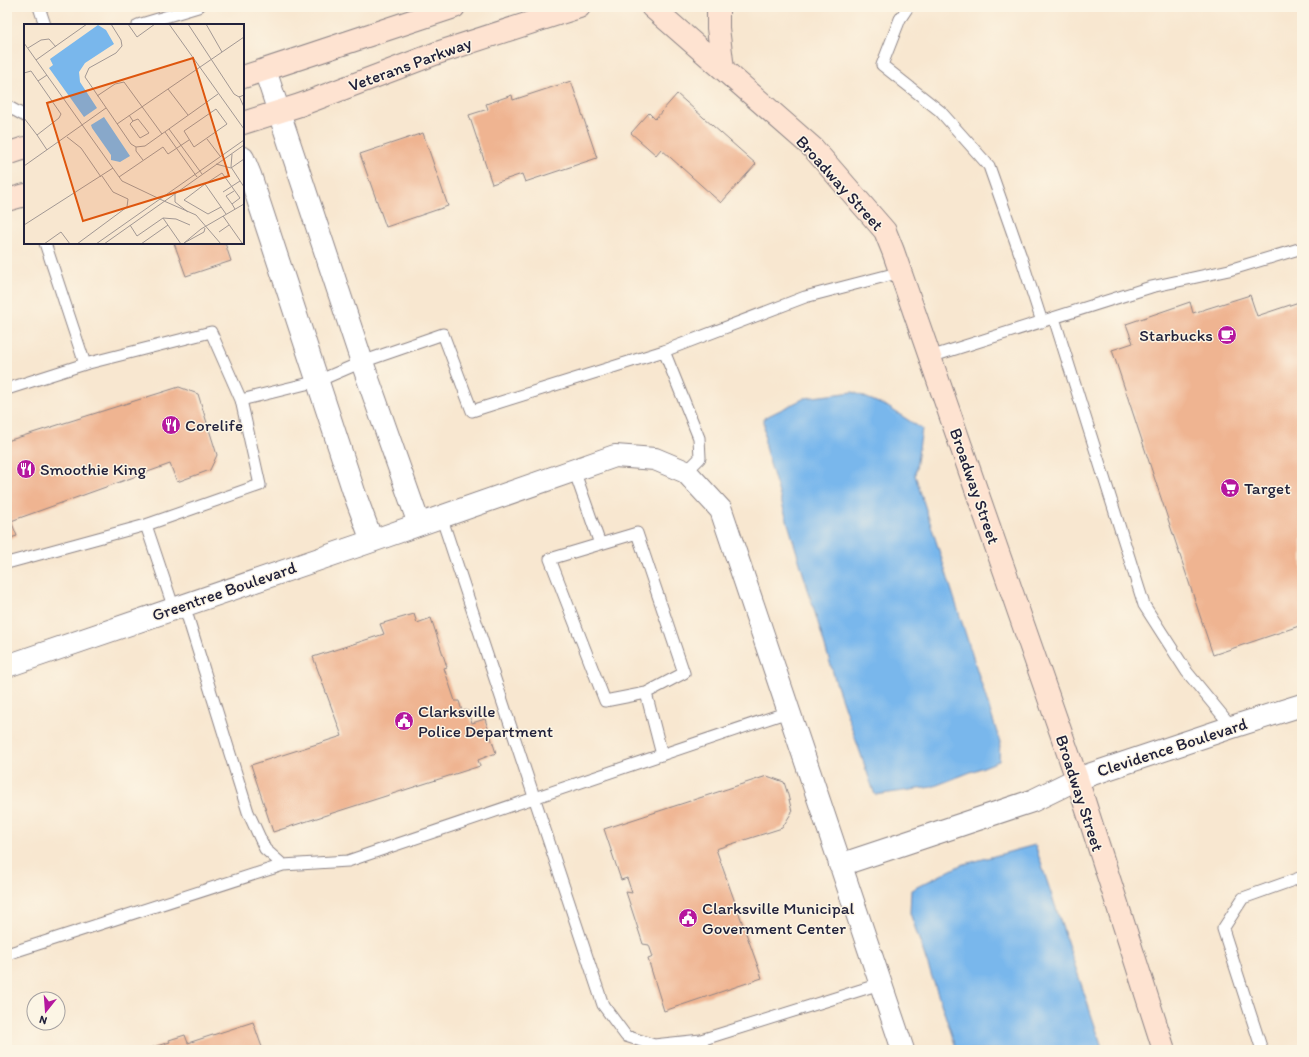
<svg xmlns="http://www.w3.org/2000/svg" width="1309" height="1057" viewBox="0 0 1309 1057" font-family="Itim,sans-serif">
  <style>
    .water { fill: #79b7ec; stroke: #4e6c94 }
    .building { fill: #efb491 }
    .lines { fill: none; stroke-linecap: round; stroke-linejoin: round }
    .service-casing { stroke: #8d8486; stroke-width: 13 }
    .minor-casing { stroke: #8d8486; stroke-width: 24 }
    .secondary-casing { stroke: #8d8486; stroke-width: 24 }
    .service { stroke: #fff; stroke-width: 11 }
    .minor { stroke: #fff; stroke-width: 22 }
    .secondary { stroke: #fee3d1; stroke-width: 22 }
    .labels { text-anchor: middle; dominant-baseline: central; stroke-width: 3; stroke-linejoin: round; paint-order: stroke }
    .street-label { font-size: 17px; fill: #22223b; stroke: #fcf5e5 }
    .poi-label { font-size: 17px; fill: #22223b; stroke: #fcf5e5; text-anchor: start }
    .inset-road { fill: none; stroke: #a29894; stroke-width: 1 }
    .view { fill: #de560e; fill-opacity: 0.15; stroke: #de560e; stroke-width: 2 }
    .inset-edge { fill: none; stroke: #22223b; stroke-width: 2 }
  </style>
  <rect width="100%" height="100%" fill="#fcf5e5"/>
  <filter id="ink" filterUnits="userSpaceOnUse"><feTurbulence type="fractalNoise" baseFrequency=".025" numOctaves="2"/><feDisplacementMap in="SourceGraphic" scale="8" xChannelSelector="R" yChannelSelector="G"/><feConvolveMatrix kernelMatrix="1 2 1 2 8 2 1 2 1" color-interpolation-filters="sRGB"/></filter>
  <filter id="wash" filterUnits="userSpaceOnUse"><feTurbulence type="fractalNoise" baseFrequency=".012" numOctaves="4" result="noise"/><feDisplacementMap in="SourceGraphic" scale="16" xChannelSelector="R" yChannelSelector="G"/><feGaussianBlur stdDeviation="0.9" result="paint"/><feColorMatrix in="noise" values="0 0 0 0 0 0 0 0 0 0 0 0 0 0 0 0 0 1.4 0 .05"/><feComposite in="paint" operator="in"/></filter>
  <g filter="url(#wash)">
    <rect width="100%" height="100%" fill="#f8e7d0"/>
    <path class="water" d="M853,392l35,15 34,22 -7,46 85,267 -1,19 -67,26 -57,8 -38,-109 -72,-239 -1,-29 41,-20z
      M1035,845l68,205h-146l-47,-137 1,-23 50,-25z"/>
    <g id="blocks">
      <path class="building" d="M571,81l26,77 -72,24 -3,-8 -30,10 -23,-69 19,-6 -2,-5 26,-9 1,5z
        M677,94l79,70 -35,39 -60,-54 -5,6 -25,-22 18,-20 6,6z
        M423,133l25,73 -62,21 -26,-73z
        M174,243h51l6,18 -45,15z
        M1250,295l7,21 45,-15v324l-89,30 -101,-305 21,-7 -7,-19 64,-22 3,11z
        M179,387l19,7 19,61 -7,15 -33,12 -7,-18 -159,57 6,15 -10,3v-98z
        M414,614l3,9 14,-5 16,49 -3,1 11,33h4l3,10 5,-1 5,13 13,-4 11,34 -18,7 2,6 -207,66 -22,-67 91,-29 -29,-79 71,-23 -4,-10z
        M767,776l17,6 4,13 4,17 -10,16 -66,21 46,129 -98,33 -16,-52 5,-2 -4,-12 -6,-1 -17,-52 6,1 -5,-15 -6,2 -17,-51z
        M253,1022l10,28h-109l-1,-3 17,-5 -1,-2 16,-5 3,8z"/>
    </g>
  </g>
  <g filter="url(#ink)">
    <use href="#blocks" fill-opacity="0" stroke="#8d8486" stroke-width="1"/>
    <g class="lines">
      <defs>
        <path id="service" d="M39,7l6,18
          M908,7l-8,12 -18,46 58,46 49,55 32,91 21,65
          M138,25l60,-18
          M7,106l18,10
          M45,243l40,121
          M1054,318l90,287 43,67 45,55
          M664,351l35,87 1,20 -14,14
          M930,357l221,-70 78,-17 73,-22
          M7,389l78,-25 126,-32 30,68 19,85 -114,40 -139,38
          M241,400l77,-19 44,-19 81,-28 29,77 192,-60 141,-54 96,-25
          M574,470l26,74
          M441,516l162,489 23,31 28,9 47,-5 179,-56
          M146,525l28,84
          M184,605l64,207 17,37 18,16 65,-4 440,-149
          M646,693l-41,8 -55,-142 87,-26 47,140 -38,20 16,62
          M7,954l276,-89
          M1262,1050l-39,-121 20,-31 59,-21"/>
        <path id="minor" d="M265,70l97,292 57,162
          M243,158l7,17 105,320 17,46
          M7,666l365,-125 243,-85 40,3 31,13 35,38 182,540
          M840,865l192,-64 45,-22 155,-52 70,-22"/>
        <path id="secondary" d="M652,7l161,141 72,83 8,20 184,528 87,271
          M718,7v21l5,41
          M243,77l211,-70
          M243,123l57,-18 137,-52 142,-46
          M7,154l18,-6
          M7,200l18,-5"/>
      </defs>
      <use href="#service" class="service-casing"/>
      <use href="#minor" class="minor-casing"/>
      <use href="#secondary" class="secondary-casing"/>
      <use href="#service" class="service"/>
      <use href="#minor" class="minor"/>
      <use href="#secondary" class="secondary"/>
    </g>
  </g>
  <defs>
    <symbol id="cafe-disc" viewBox="-11 -11 22 22"><circle r="9.5" fill="#b5179e" stroke="#fcf5e5"/><path d="M-5.5-4.5H6V0H3Q3 3.5 0 3.5H-2.5Q-5.5 3.5-5.5 0ZM3-3.2v2h1.7v-2ZM-6 4.5H4V6H-6Z" fill="#fff"/></symbol>
    <symbol id="restaurant-disc" viewBox="-11 -11 22 22"><circle r="9.5" fill="#b5179e" stroke="#fcf5e5"/><path d="M-5-6h1v4h1v-4h1v4h1v-4h1v5L-1.5 .5V6h-2V.5L-5-1ZM5-6V6H3V1.5H1.5Q1.5-4 5-6Z" fill="#fff"/></symbol>
    <symbol id="supermarket-disc" viewBox="-11 -11 22 22"><circle r="9.5" fill="#b5179e" stroke="#fcf5e5"/><path d="M-6-5.5h2.5l.6 2H6L4.5 2H-2.5L-4.4-4H-6ZM-1.5 3.2a1.3 1.3 0 1 0 .1 0ZM3 3.2a1.3 1.3 0 1 0 .1 0Z" fill="#fff"/></symbol>
    <symbol id="civic-disc" viewBox="-11 -11 22 22"><circle r="9.5" fill="#b5179e" stroke="#fcf5e5"/><path d="M-.6-6.5H3V-4.5H.6V-3L4-1V1h2V6H-6V1h2V-1L-.6-3ZM-1.2 2.5V6h2.4V2.5Z" fill="#fff"/></symbol>
  </defs>
  <g fill-rule="evenodd">
    <use href="#cafe-disc" x="1216" y="324" width="22" height="22"/>
    <use href="#restaurant-disc" x="160" y="414" width="22" height="22"/>
    <use href="#restaurant-disc" x="15" y="458" width="22" height="22"/>
    <use href="#supermarket-disc" x="1219" y="477" width="22" height="22"/>
    <use href="#civic-disc" x="393" y="710" width="22" height="22"/>
    <use href="#civic-disc" x="677" y="907" width="22" height="22"/>
  </g>
  <g class="labels">
    <g class="street-label">
      <text transform="translate(410 64) rotate(-20)">Veterans Parkway</text>
      <text transform="translate(840 183) rotate(48)">Broadway Street</text>
      <text transform="translate(975 486) rotate(71)">Broadway Street</text>
      <text transform="translate(224 591) rotate(-19)">Greentree Boulevard</text>
      <text transform="translate(1172 747) rotate(-18)">Clevidence Boulevard</text>
      <text transform="translate(1080 793) rotate(72)">Broadway Street</text>
    </g>
    <g class="poi-label">
      <text x="1213" y="335" text-anchor="end">Starbucks</text>
      <text x="185" y="425">Corelife</text>
      <text x="40" y="469">Smoothie King</text>
      <text x="1244" y="488">Target</text>
      <text x="418" y="711">Clarksville<tspan x="418" dy="20">Police Department</tspan></text>
      <text x="702" y="908">Clarksville Municipal<tspan x="702" dy="20">Government Center</tspan></text>
    </g>
  </g>
  <g transform="translate(24 24)">
    <rect width="220" height="220" fill="#f8e7d0"/>
    <path d="M74,1l8,5 8,14 -29,19 -6,9 1,10 17,26 -13,9 -35,-49 4,-3 -3,-6zM80,93l26,39 -10,6 -9,-2v-5l-19,-27 -1,-3z" fill="#79b7ec"/>
    <path class="inset-road" d="M87,0l10,16 1,6 -6,7 -27,15 -4,9 46,67 5,3 9,-1 73,-52M104,0l9,13 18,-13M145,0l75,105M164,0l46,70 5,3 5,-2M182,0l16,28M0,19l98,138 42,20M4,24l13,-8 8,-1 7,8M12,36l51,-36M0,49l7,-2 7,10M23,51l-9,6 23,33 -2,4 -22,17 10,15M144,65l76,-52M73,72l18,-12 9,-2 38,52M215,72l5,11M192,85l11,15 -33,23 -10,-16zM105,91l4,6 -3,3 10,14 9,-5 -11,-14 -5,2M0,94l13,17M93,100l51,-35 20,26M145,105l33,45M141,108l32,45M43,113l14,11 20,29M183,115l13,17M112,123v4l7,9M208,130l-1,13 13,20M192,140l15,4M0,142l82,-58M207,144l13,-9M95,153l44,-30 5,7 21,-14M181,160l-21,16 24,14 13,-7M199,168l17,-11M151,169v9l13,10M140,177l32,14 25,29M208,180l-6,-8 8,-5M202,190l-21,-30 17,-11 18,25 -8,6 3,5M199,192l19,27M139,194l18,26M0,201l89,-57M106,201l7,11 26,-18 13,1 14,6M181,204l-1,4 -20,11 17,-14 43,-25M195,208l10,-7M20,220l17,-12 9,12M53,220l50,-37 1,-8 -15,-7 -11,-16M72,220l148,-104M80,220l140,-99M117,220l27,-19"/>
    <path class="view" d="M169,34l36,118 -146,45 -36,-118z"/>
    <rect width="220" height="220" class="inset-edge"/>
  </g>
  <rect width="1309" height="1057" fill="none" stroke="#fcf5e5" stroke-width="24"/>
  <g transform="translate(46 1011) rotate(197)"><circle r="19" fill="#fcf5e5" stroke="#a5a1a1"/>
  <path d="M0-3L7 15L0 10L-7 15Z" fill="#b5179e"/>
  <text y="-6" font-size="11" font-weight="bold" text-anchor="middle" fill="#22223b">N</text>
  </g>
</svg>
